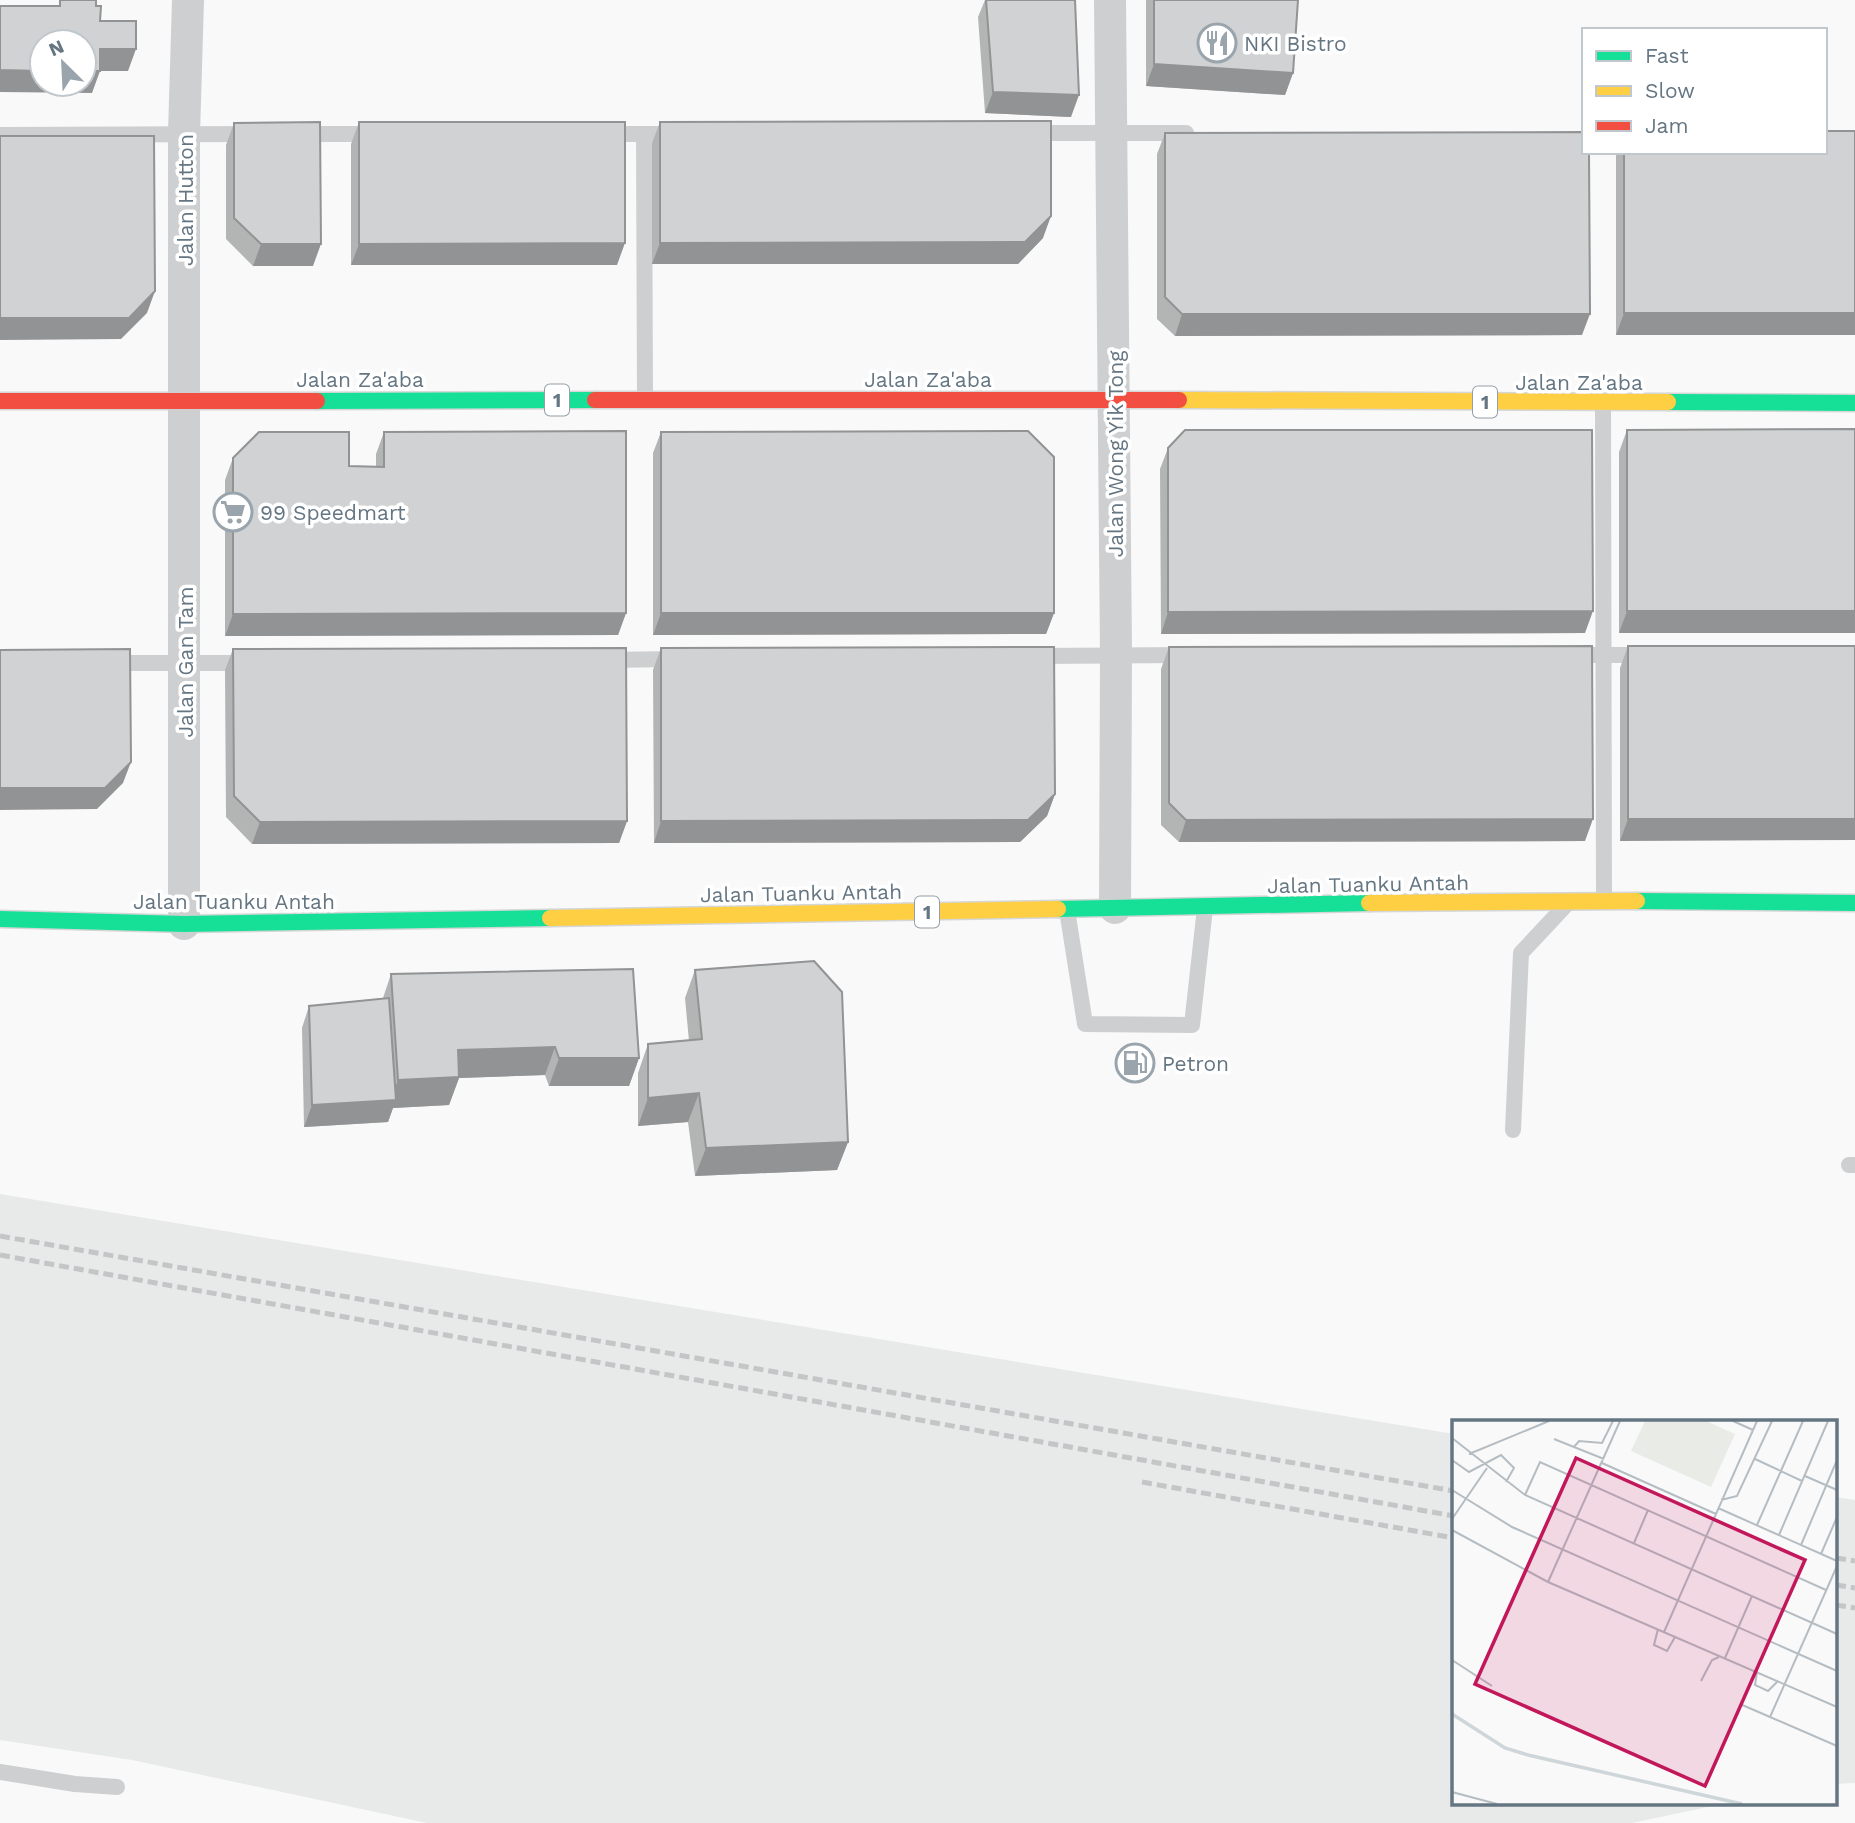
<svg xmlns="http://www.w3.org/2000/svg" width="1855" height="1823" viewBox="0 0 1855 1823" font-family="'Work Sans',sans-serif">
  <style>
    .built { fill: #e8e9e9 }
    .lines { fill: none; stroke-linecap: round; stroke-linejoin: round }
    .fast-casing { stroke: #d5d6d6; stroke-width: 19 }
    .slow-casing { stroke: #d5d6d6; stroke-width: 19 }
    .jam-casing { stroke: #d5d6d6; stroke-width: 19 }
    .lane { stroke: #cecfd0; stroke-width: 16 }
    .street { stroke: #cecfd0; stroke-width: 32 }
    .fast { stroke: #16e098; stroke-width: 16 }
    .slow { stroke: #ffcf43; stroke-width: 16 }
    .jam { stroke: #f24e42; stroke-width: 16 }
    .rail { stroke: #c3c5c6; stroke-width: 5; stroke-dasharray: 10 5; stroke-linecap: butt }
    .wall { fill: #b3b5b5 }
    .shaded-wall { fill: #929394 }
    .building { fill: #d0d2d3; stroke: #929394; stroke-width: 2 }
    .labels { text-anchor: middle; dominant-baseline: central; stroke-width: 7; stroke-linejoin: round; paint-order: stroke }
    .shield { fill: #fff; stroke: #939fa8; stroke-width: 2 }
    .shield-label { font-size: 19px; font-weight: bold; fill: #657683 }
    .poi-label { font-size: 21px; fill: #657683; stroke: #fff; text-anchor: start }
    .street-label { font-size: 21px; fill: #657683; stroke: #fff }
    .inset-river { fill: none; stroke: #ced6d9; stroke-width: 3.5 }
    .inset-road { fill: none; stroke: #b5bdc3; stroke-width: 2 }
    .view { fill: #c2185b; fill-opacity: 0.15; stroke: #c2185b; stroke-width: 3.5 }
    .inset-edge { fill: none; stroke: #657683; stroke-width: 3.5 }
  </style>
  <rect width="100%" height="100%" fill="#f9f9f9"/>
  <path class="built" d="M0,1194l1454,240v370h268l-90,19h-1205l-295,-63 -132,-20z
    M1836,1497l19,3v283l-19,1z"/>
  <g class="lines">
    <defs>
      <path id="fast" d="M317,401l278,-1
        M1668,402l187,1
        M1637,901l218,2
        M1058,909l311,-6
        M0,919l184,5 366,-6"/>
      <path id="slow" d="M1179,400l489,2
        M1369,903l268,-2
        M550,918l508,-9"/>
      <path id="jam" d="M595,400h584
        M0,401h317"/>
    </defs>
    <use href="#fast" class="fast-casing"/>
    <use href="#slow" class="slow-casing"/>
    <use href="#jam" class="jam-casing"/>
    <path class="lane" d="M1030,133h156
      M302,134h72
      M606,134h69
      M644,134l1,266
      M0,135l251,-1
      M1603,403l1,497
      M1570,655h76
      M1035,656l153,-1
      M604,660l73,-1
      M111,663h139
      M1067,910l18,114 107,1 13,-117
      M1513,1130l8,-177 44,-47
      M1849,1165h6
      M0,1772l75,12 42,3"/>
    <path class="street" d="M1110,0l6,655 -1,253
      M184,924v-790l4,-134"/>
    <use href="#fast" class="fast"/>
    <use href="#slow" class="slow"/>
    <use href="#jam" class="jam"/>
    <path class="rail" d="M0,1236l1454,255
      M0,1255l1454,261
      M1142,1482l312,56
      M1836,1558l19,3
      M1836,1585l19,3
      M1836,1605l19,3"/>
  </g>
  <path class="wall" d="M985,0h90l-4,117 -86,-4 -7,-96z
    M1146,0h152l-5,73 -8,22 -139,-9z
    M359,122l258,143h-266v-121z
    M660,122l383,116 -25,26h-366v-121z
    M234,123l79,143h-60l-27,-27v-94z
    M1855,131v204h-239v-183h209z
    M1165,133l417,202 -407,1 -18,-17v-165z
    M1855,429l-236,204v-181l8,-22z
    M384,432l242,181 -8,22 -393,1v-156l8,-22 116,8 27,1v-13z
    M661,432l393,181 -8,21 -393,1v-182z
    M1168,448l417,185 -424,1 -1,-165z
    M1628,646h227l-235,195v-173z
    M1169,647l416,194 -406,1 -18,-17v-156z
    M661,648l394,146 -8,22 -27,26 -366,1 -1,-173z
    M233,649l394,172 -8,22 -367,1 -26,-27 -1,-147z
    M695,970l153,172 -11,28 -142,6 -7,-54 -50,4v-53l10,-29 41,-3 -4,-43z
    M391,974l248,84 -10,28h-80l-4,-11 -86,3 -10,27 -56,3 -5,14 -84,5 -2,-99 7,-22 74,-8z"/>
  <path class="shaded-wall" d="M100,49h36l-8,22h-35z
    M1154,64l139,9 -8,22 -139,-9z
    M0,70l42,1v13h42v-13h16l-8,22 -92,-1z
    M993,92l86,3 -8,22 -86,-4z
    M1051,216l-8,22 -25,26h-366l8,-21z
    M625,243l-8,22h-266l8,-21z
    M261,244h60l-8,22h-60z
    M155,291l-8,22 -26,26 -121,1v-22z
    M1624,313h231v22h-239z
    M1182,314h408l-8,21 -407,1z
    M1593,611l-8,22 -424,1 7,-22z
    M1627,611h228v22h-236z
    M626,613l-8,22 -393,1 8,-22z
    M661,613h393l-8,21 -393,1z
    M131,762l-8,21 -26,26 -97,1v-22z
    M1055,794l-8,22 -27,26 -366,1 7,-22z
    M1593,819l-8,22 -406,1 7,-22z
    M1628,819h227v21l-235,1z
    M627,821l-8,22 -367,1 8,-22z
    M555,1047l-10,28 -86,3 -10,27 -56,3 -5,14 -84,5 8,-22 78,-4 8,-21 60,-30z
    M559,1058h80l-10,28h-80z
    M699,1093l-11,29 -50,4 10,-28z
    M848,1142l-11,28 -142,6 11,-28z"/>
  <path class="building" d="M60,0h36v6h5l-1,15h36v28h-36v22h-16v-29h-42v29l-42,-1v-64h60z
    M986,0h89l4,95 -86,-3z
    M1154,0h144l-5,73 -139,-9z
    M1051,121v95l-26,26 -365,1v-121z
    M320,122l1,122h-60l-27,-26v-95z
    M359,122h266v121l-266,1z
    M1825,131h30v182h-231v-161h201z
    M1584,132v20h5l1,162h-408l-17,-17v-164z
    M0,136h154l1,155 -26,27h-129z
    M1855,429v182h-228v-181z
    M1185,430h407l1,181 -425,1v-164z
    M626,431v182l-393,1v-156l26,-26h90v34l35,1v-35z
    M1028,431l26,26v156h-393v-181z
    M1592,646l1,173 -407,1 -17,-17v-156z
    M1628,646h227v173h-227z
    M1054,647l1,147 -27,26 -367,1v-173z
    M626,648l1,173 -367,1 -26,-26 -1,-147z
    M130,649l1,113 -26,26h-105v-138z
    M814,961l28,31 6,150 -142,6 -7,-55 -51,5v-54l54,-5 -7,-69z
    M633,969l6,89h-80l-4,-11 -97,3 1,27 -61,3 -7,-106z
    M389,998l7,102 -84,5 -3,-99z"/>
  <defs>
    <symbol id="restaurant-ring" viewBox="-11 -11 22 22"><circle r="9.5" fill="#fff" stroke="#99a4ac" stroke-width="1.5"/><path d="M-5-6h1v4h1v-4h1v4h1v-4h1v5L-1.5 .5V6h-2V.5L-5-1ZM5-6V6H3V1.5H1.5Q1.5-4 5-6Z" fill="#99a4ac"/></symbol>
    <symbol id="supermarket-ring" viewBox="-11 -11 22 22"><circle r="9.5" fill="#fff" stroke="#99a4ac" stroke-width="1.5"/><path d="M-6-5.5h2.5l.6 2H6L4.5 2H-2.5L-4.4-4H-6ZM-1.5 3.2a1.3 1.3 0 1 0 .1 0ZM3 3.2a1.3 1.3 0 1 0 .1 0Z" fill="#99a4ac"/></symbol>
    <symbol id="fuel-ring" viewBox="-11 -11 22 22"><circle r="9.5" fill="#fff" stroke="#99a4ac" stroke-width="1.5"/><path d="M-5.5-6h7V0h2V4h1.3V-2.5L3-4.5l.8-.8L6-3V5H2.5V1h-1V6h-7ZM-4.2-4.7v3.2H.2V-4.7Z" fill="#99a4ac"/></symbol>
  </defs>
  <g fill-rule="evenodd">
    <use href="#restaurant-ring" x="1195" y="21" width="44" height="44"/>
    <use href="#supermarket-ring" x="211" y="490" width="44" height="44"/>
    <use href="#fuel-ring" x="1113" y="1041" width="44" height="44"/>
  </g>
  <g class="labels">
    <g class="shield">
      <rect x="545" y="384.5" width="24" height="31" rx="5"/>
      <rect x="1473" y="386.5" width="24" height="31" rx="5"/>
      <rect x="915" y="896.5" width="24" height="31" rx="5"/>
    </g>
    <g class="shield-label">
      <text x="557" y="400">1</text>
      <text x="1485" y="402">1</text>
      <text x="927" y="912">1</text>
    </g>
    <g class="poi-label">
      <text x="1244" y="43">NKI Bistro</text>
      <text x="260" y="512">99 Speedmart</text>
      <text x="1162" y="1063">Petron</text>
    </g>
    <g class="street-label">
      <text transform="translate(185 200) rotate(-90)">Jalan Hutton</text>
      <text x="360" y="379">Jalan Za'aba</text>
      <text x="928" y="379">Jalan Za'aba</text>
      <text x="1579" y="382">Jalan Za'aba</text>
      <text transform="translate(1115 454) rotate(-90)">Jalan Wong Yik Tong</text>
      <text transform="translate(185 662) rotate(-90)">Jalan Gan Tam</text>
      <text transform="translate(1368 884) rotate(-1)">Jalan Tuanku Antah</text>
      <text transform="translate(801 893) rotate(-1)">Jalan Tuanku Antah</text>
      <text x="234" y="901">Jalan Tuanku Antah</text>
    </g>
  </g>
  <g transform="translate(1452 1420)">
    <rect width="385" height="385" fill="#f9f9f9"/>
    <path d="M193,1h61l29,13 -24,53 -80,-36z" fill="#e8ebe6"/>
    <path class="inset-river" d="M0,294l53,34 23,7 214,49"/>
    <path class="inset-road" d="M281,1l20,9M0,18l73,57 312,139M102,19l50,20M122,27l5,-6 23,2 11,-22M17,34l80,-33M303,39l47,22M0,40l17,12 32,-17 13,13 -8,14M150,43l114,51M353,56l32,14M0,70l60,37 325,144M73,75l15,-33 286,128M269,80l16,-4 35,-75M266,88l119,53M0,99l35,-51M305,105l46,-104M0,110l96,52 289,125M327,115l49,-114M182,123l14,-33M349,125l36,-85M369,134l16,-37M385,146l-67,151 67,29M96,162l72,-161M206,209l-4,16 13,6 8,-14M212,212l93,-211M273,238l27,-62M0,240l40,26M305,252l-2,13 13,6 9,-9M249,261l11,-21 7,-3M288,284l30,13M0,372l45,12"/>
    <path class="view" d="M124,38l229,102 -100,226 -230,-102z"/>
    <rect width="385" height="385" class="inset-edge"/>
  </g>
  <rect x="1582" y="28" width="245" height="126" fill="#ffffff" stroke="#c1c8cd" stroke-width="2"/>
  <rect x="1596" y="51" width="35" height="10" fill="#16e098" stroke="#c1c8cd" stroke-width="2"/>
  <text x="1645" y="63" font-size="21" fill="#657683">Fast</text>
  <rect x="1596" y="86" width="35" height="10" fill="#ffcf43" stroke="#c1c8cd" stroke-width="2"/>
  <text x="1645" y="98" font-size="21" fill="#657683">Slow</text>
  <rect x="1596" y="121" width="35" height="10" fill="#f24e42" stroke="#c1c8cd" stroke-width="2"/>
  <text x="1645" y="133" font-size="21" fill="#657683">Jam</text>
  <g transform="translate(63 63) rotate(336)"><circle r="33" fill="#ffffff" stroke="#c1c8cd" stroke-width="2"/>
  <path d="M0-5L12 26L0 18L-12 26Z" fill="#99a4ac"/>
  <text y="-10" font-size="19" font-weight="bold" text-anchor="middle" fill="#657683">N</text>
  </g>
</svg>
